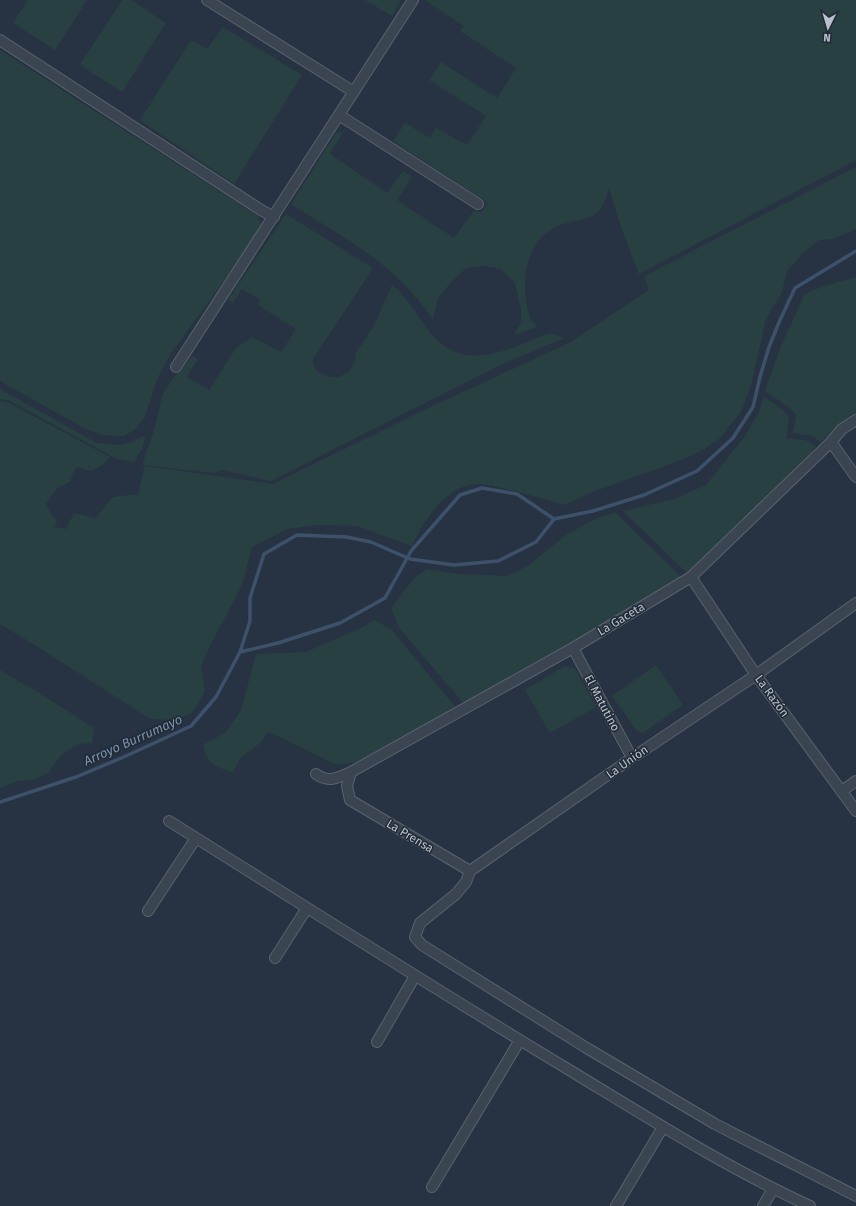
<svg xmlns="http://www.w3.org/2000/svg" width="856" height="1206" viewBox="0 0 856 1206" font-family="'Fira Sans',sans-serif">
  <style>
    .green { fill: #294042 }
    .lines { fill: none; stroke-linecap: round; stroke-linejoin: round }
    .stream { stroke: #3d516a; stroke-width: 3.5 }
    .street-casing { stroke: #59636f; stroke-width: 12 }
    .street { stroke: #3b4551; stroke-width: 10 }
    .labels { text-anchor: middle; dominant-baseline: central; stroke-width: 3; stroke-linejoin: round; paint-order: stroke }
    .street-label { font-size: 12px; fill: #b8c0cb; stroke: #202a37 }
    .water-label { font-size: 13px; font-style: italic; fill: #7992ad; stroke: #202a37 }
  </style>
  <rect width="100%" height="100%" fill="#273342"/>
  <path class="green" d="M28,0h59l-32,50 -42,-27z
    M122,0h9l35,23 -44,69 -42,-27z
    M365,0h36l-9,16z
    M425,0h431v160l-217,114 -18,-47 -12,-39c-3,10 -6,22 -16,28 -9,4 -20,5 -30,8 -28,10 -38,34 -38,63 0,8 2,26 6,33 2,2 5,4 6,7l-23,8 7,-13v-13l-6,-26 -14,-14 -16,-3 -19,2 -12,11 -16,19 -5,21c-7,-9 -13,-18 -21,-26 -33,-38 -79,-62 -121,-89l45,-71 8,-2 -14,23 57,39 16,-22 9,6 -15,23 57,38 19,-26 3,-2 5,3 7,-10 -95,-62 12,-18 25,15 6,-10 31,17 19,-29 -57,-36 12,-18 56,36 19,-30 -56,-37 4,-5z
    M223,27l79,48 -68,109 -94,-64 51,-80 16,9z
    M0,50l258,166 3,8 -6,14 -85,117 -13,24 -12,38 -9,12 -12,7 -21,-1 -17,-6 -86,-48z
    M856,167v62l-23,10 -14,1 -16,13 -16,18 -5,21 -16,27 -15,66 -10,27 -22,27 -18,12 -17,8 -89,32 -31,14c-17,-5 -33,-10 -50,-14 -13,-3 -24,-7 -36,-7 -31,0 -55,37 -66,62l-55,-20 -38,-1 -32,4 -35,18 -10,38 -33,63 -8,18 4,26 -13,21 -17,7 -25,-1 -115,-74 -35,-21v-223l9,2 101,54 -9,9 -10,5 -14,-4 -4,6 -3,9 -13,6 -11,16 5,10 6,7 -3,6 12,2 8,-16 21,5 18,-21 25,-3 7,-28 128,18 153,-75 143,-66 80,-53 -5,-14z
    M286,214l87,54 -60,91v6l4,6 13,6h9l10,-5 6,-11 1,-8 17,-26 19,-42c18,14 27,35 42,52 35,37 77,10 116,-4l14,5 -64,27 -229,116 -49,-11 -8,3 -72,-8 12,-34 9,-38 17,-24 2,1 10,-14 6,3 -11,18 22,13 27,-42 16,-11 29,15 15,-23 -38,-24 2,-5 -18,-11 -9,14 -5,-3z
    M856,277v137l-29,22 -6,6 -9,-6 -19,-3 3,-18 -6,-7 -25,-17 16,-45 23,-51 17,-8z
    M0,389l97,54 22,2 13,-3 9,-5h4l-3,12 -8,13 -17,-3 -107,-58 -10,-2z
    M764,397l19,13 6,7 -3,21 23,3 7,6c-41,43 -82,89 -129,126l-64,-62 51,-12 32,-14 39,-49 14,-24z
    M616,513l65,64 -63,40 -154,87 -65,-76 -8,-20 24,-31 12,-8 33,5 46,2 22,-10 39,-32 35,-18z
    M374,620l17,9 66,80 -101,53 -19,3 -68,-33 -10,12 -19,14 -7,14c-18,-5 -26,-8 -30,-27l23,-13 15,-22 15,-56 50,-2 55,-24z
    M656,665l27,40 -40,28 -6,-2 -25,-35z
    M565,666l10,3 21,38 -46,26 -25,-43z
    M0,670l44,26 50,32 -2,15 -14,1 -18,12 -11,16 -13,7 -18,2 -18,7z"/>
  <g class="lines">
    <path class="stream" d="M240,652l10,-31v-23l14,-44 33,-19 50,2 24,5 39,17 44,6 44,-4 38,-19 18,-23
      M0,802l76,-25 50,-21 65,-30 25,-29 24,-45 38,-9 62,-20 45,-25 26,-47 49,-56 22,-7 35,6 37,25 39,-8 51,-16 53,-24 36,-33 20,-31 7,-30 9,-30 11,-27 15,-32 61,-37"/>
    <defs>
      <path id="street" d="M207,0l147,92
        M0,40l261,170 13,7
        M339,115l139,89
        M176,367l237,-367
        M831,442l25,35
        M691,577l65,98 100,136
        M856,603l-100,72 -124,83 -162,113 -4,11 -10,12 -36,29 -5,14 7,8 163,102 130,77 141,72
        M573,648l59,110
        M351,772l-4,14 3,14 120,71
        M316,774c12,9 22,4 35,-2l222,-124 118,-71 140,-135 11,-13 14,-9
        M842,791l14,-10
        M169,821c134,84 267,169 402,250 79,48 156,97 239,135
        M148,911l48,-73
        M275,958l32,-50
        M377,1042l38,-66
        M432,1187l88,-147
        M616,1206l47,-79
        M763,1206l10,-17"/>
    </defs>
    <use href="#street" class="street-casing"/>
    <use href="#street" class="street"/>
  </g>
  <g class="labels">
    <g class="street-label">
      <text transform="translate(621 619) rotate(-31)">La Gaceta</text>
      <text transform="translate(772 696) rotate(54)">La Razón</text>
      <text transform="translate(602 703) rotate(62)">El Matutino</text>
      <text transform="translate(627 762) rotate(-35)">La Unión</text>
      <text transform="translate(410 836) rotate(31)">La Prensa</text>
    </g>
    <g class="water-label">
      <text transform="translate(133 740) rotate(-24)">Arroyo Burrumayo</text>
    </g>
  </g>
  <g transform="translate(828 28) rotate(185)" stroke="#202a37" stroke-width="3" paint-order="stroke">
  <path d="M0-3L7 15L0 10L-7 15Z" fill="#b8c0cb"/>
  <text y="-6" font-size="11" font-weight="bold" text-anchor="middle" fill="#b8c0cb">N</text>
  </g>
</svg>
